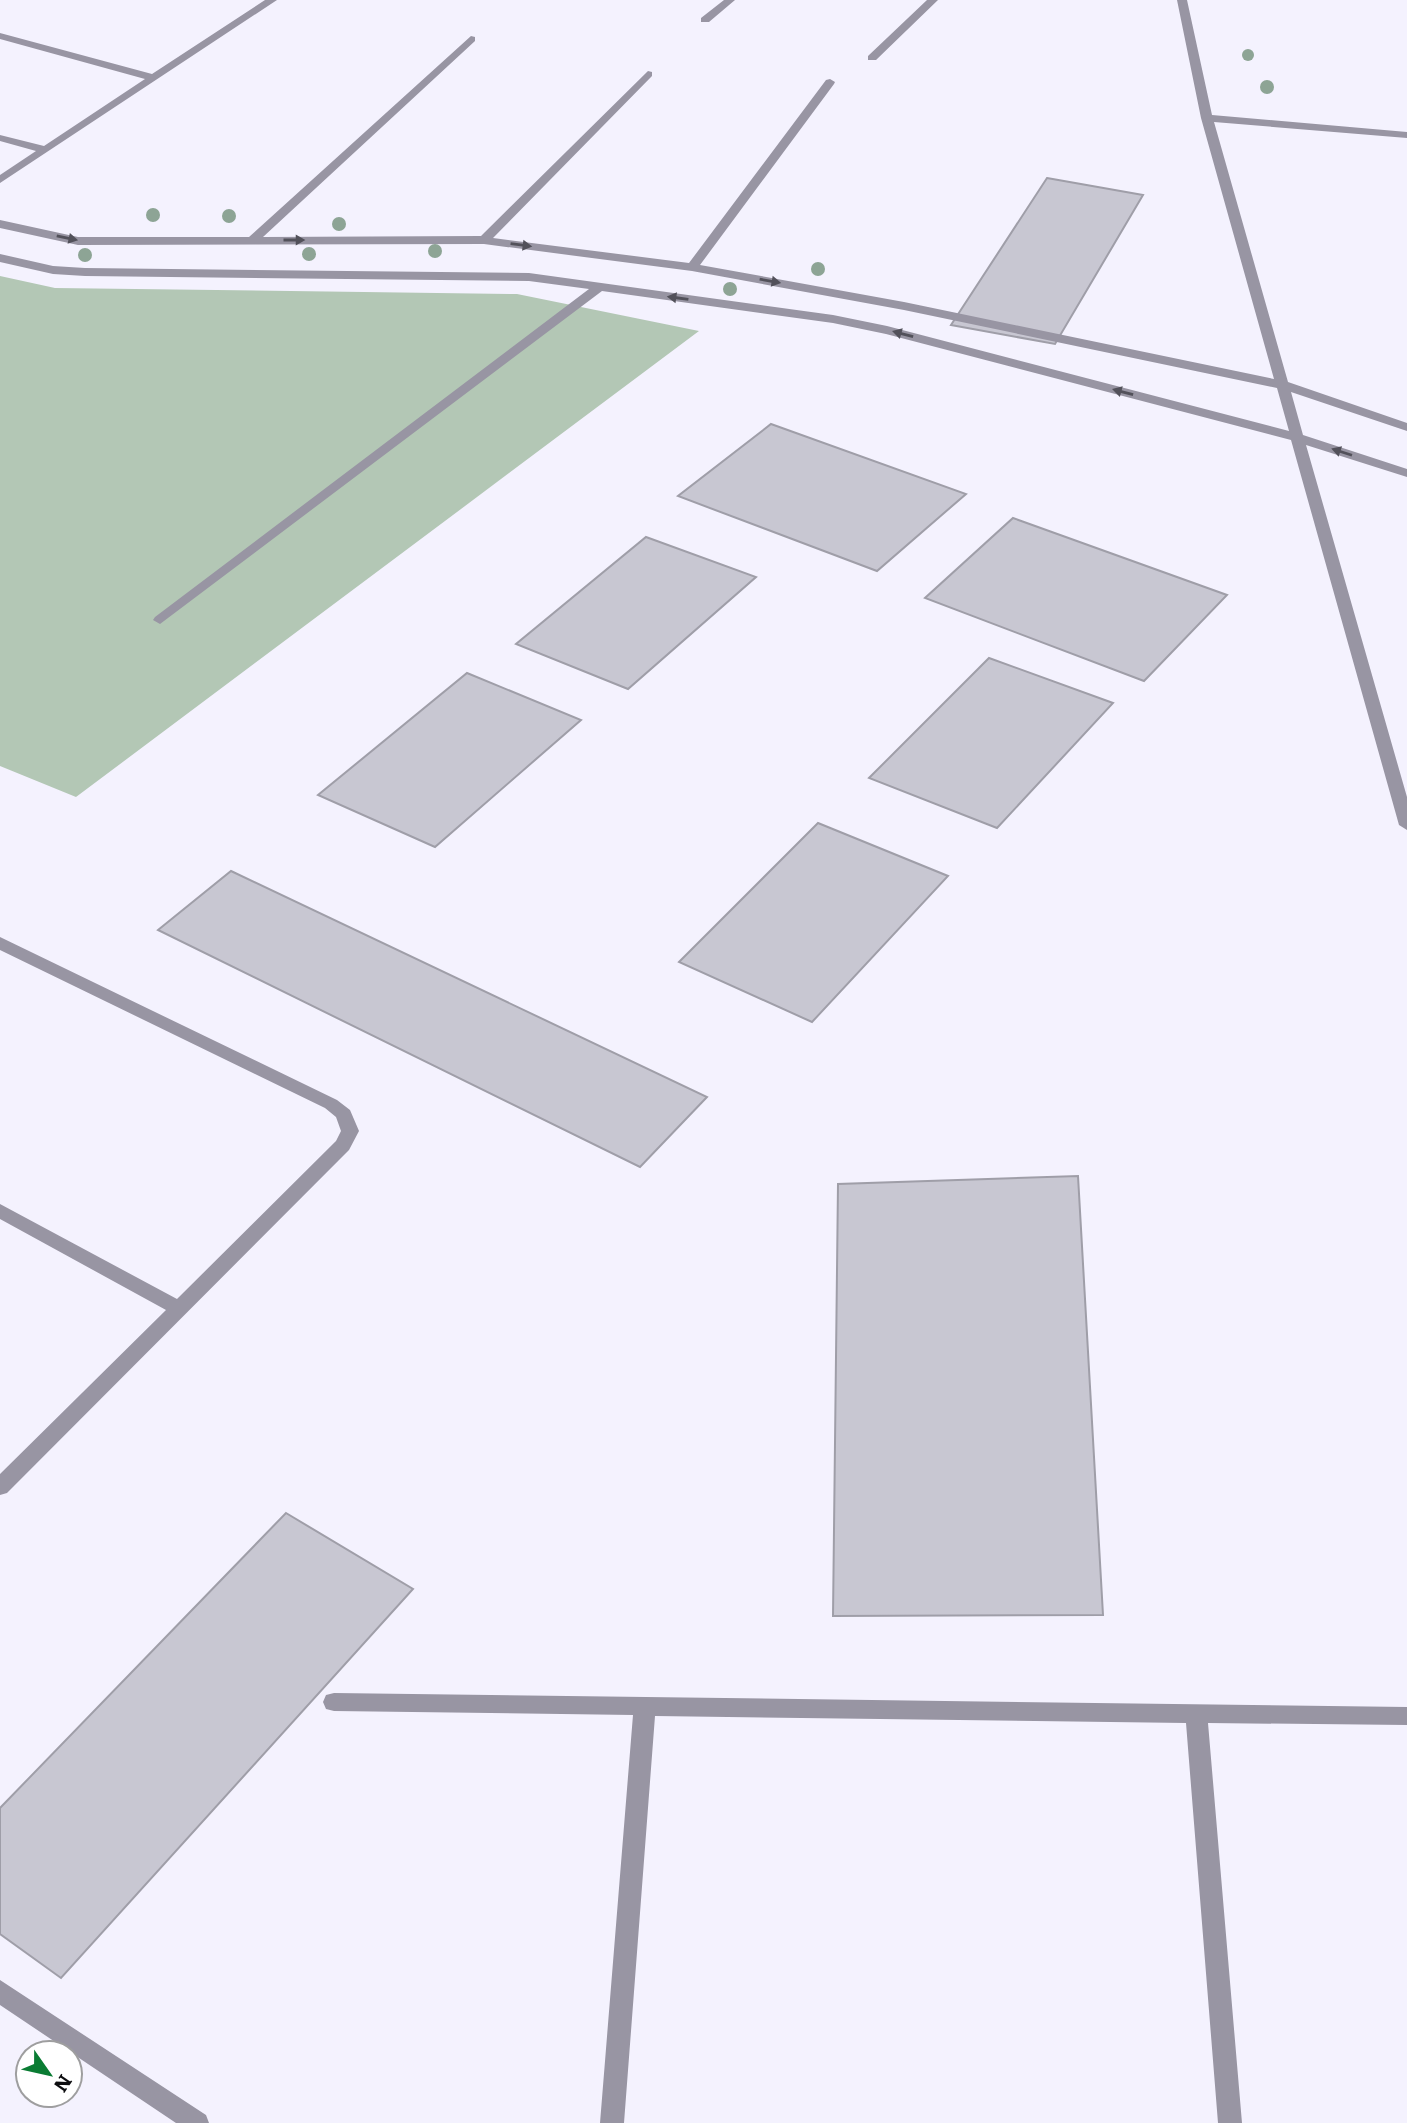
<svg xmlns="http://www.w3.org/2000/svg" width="1407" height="2123" viewBox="0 0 1407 2123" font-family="Literata,serif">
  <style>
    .green { fill: #b3c7b5 }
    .building { fill: #c8c7d2; stroke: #9f9ea8; stroke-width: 2 }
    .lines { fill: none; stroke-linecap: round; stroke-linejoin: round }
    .minor { fill: #9895a3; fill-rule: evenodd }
    .tree { fill: #8da495 }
    .oneway { fill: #52515a }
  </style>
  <rect width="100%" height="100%" fill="#f4f2fe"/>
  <path class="green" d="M0,276l55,12 462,6 182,37 -623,466 -76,-31z"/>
  <path class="building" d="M1047,178l96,17 -88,149 -104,-19z
    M771,424l195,70 -89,77 -199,-75z
    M1013,518l214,77 -83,86 -219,-83z
    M646,537l110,40 -128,112 -112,-45z
    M989,658l124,45 -116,125 -128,-50z
    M467,673l114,47 -146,127 -117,-52z
    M818,823l130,53 -136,146 -133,-60z
    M231,871l476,226 -67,70 -482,-237z
    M1078,1176l25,439 -270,1 5,-432z
    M286,1513l127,76 -352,389 -61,-44v-126z"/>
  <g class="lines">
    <path class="minor" d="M265,0h12l-277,183v-8l36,-24 -36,-10v-6l44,11 101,-67 -145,-40v-6l152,41z
      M724,0h11l-26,22h-8v-4z
      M927,0h11l-62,60h-8v-4z
      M1177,0h10l25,115 195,17v6l-193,-16 74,260 119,41v8l-116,-39 12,43 104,34v8l-101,-32 101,352v33l-8,-5 -108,-385 -405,-106 -53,-11 -231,-32 -442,333 -7,-4 2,-3 434,-328 -60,-8 -444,-5 -32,-2 -53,-12v-8l53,12 32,2 444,5 304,42 54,11 402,105 -12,-43 -373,-78 -212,-39 -208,-27 -406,1 -78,-17v-8l78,17h171l222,-201 4,1v4l-212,196 218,-1 167,-165 4,1v4l-159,162 196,25 137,-183 4,-1 5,3 -1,2 -134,181 204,37 370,77 -73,-261z
      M0,937l337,163 13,10 9,21 -10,19 -342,343 -7,2v-21l166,-164 -166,-91v-15l177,95 159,-158 5,-10 -5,-14 -11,-9 -325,-158z
      M334,1693l1073,14v18l-199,-2 34,400h-24l-32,-400 -531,-7 -31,407h-24l33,-408 -299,-4 -8,-2 -3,-7 3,-7z
      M0,1980l206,135 3,8h-33l-176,-118z"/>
  </g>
  <g class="tree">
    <circle cx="1248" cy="55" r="6"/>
    <circle cx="1267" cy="87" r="7"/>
    <circle cx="153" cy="215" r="7"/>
    <circle cx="229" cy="216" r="7"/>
    <circle cx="339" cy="224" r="7"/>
    <circle cx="435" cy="251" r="7"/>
    <circle cx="309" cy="254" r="7"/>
    <circle cx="85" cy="255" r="7"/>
    <circle cx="818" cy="269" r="7"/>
    <circle cx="730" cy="289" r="7"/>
  </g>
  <defs><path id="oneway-solid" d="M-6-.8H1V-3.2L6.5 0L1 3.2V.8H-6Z" transform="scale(1.75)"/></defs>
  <g class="oneway">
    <use href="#oneway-solid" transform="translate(67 238) rotate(12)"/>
    <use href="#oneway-solid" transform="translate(294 240)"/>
    <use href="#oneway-solid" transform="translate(521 245) rotate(7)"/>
    <use href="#oneway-solid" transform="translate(770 281) rotate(10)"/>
    <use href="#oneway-solid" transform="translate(678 298) rotate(-172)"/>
    <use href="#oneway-solid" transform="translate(903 334) rotate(-165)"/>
    <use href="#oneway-solid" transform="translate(1123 392) rotate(-165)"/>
    <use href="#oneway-solid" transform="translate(1342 452) rotate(-162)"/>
  </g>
  <g transform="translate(49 2074) rotate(124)"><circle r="33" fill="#ffffff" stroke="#9e9e9f" stroke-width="2"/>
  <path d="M0-5L12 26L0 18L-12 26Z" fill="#0a7c33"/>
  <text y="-10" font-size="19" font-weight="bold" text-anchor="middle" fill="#0d0d10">N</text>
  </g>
</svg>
